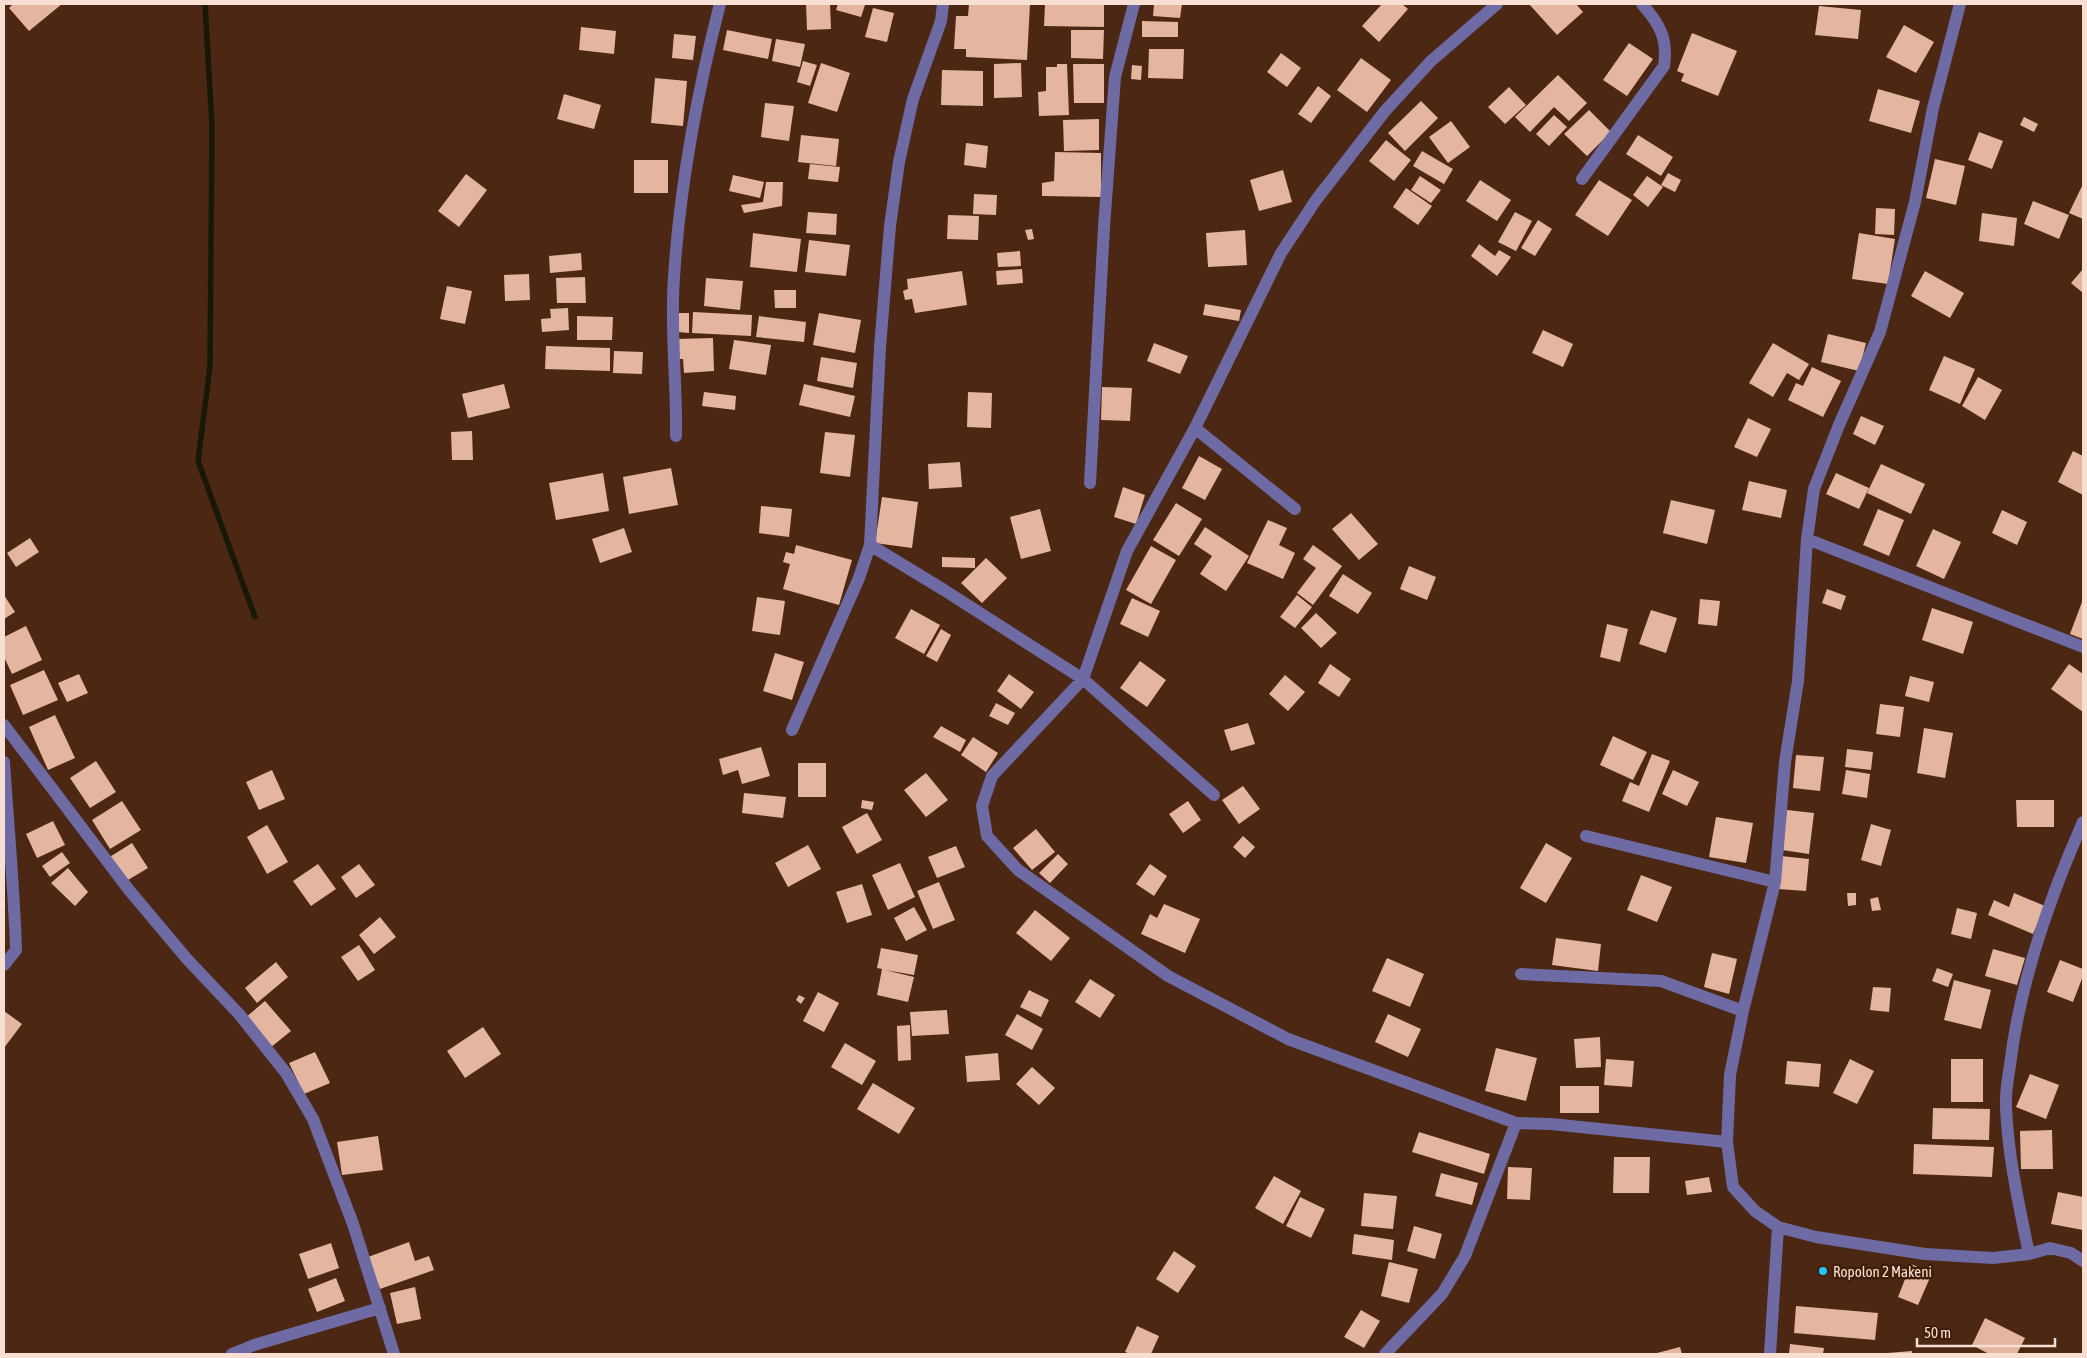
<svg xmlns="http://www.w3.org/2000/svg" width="2087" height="1358" viewBox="0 0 2087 1358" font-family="'Asap Condensed',sans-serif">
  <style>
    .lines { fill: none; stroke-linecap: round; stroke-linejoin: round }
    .stream { stroke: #181808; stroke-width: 5.5 }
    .building { fill: #e4b59f }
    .minor { stroke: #6e6ba4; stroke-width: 12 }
    .poi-dot { fill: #20c9fd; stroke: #411d0a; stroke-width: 2 }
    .labels { text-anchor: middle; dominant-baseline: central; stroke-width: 5; stroke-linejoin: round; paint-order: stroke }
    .poi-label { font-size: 15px; fill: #f8dfd3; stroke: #411d0a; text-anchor: start }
  </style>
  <rect width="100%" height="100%" fill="#4c2714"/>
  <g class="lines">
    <path class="stream" d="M205,4l7,122 -2,241 -12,94 57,156"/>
  </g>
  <path class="building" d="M13,4h49l-33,27 -20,-23z
    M806,4h24l1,25 -24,1z
    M838,4h24l3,1 -4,12 -25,-7z
    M969,4h61l-3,56 -61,-3v-8h-12l2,-33h12z
    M1045,4h59v23l-60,-1z
    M1154,4h28l-2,14 -27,-2z
    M1382,4h20l6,5 -29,33 -17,-16z
    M1529,4h47l7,8 -26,23z
    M1819,6l42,4 -3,29 -43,-4z
    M873,8l21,5 -7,29 -22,-5z
    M1142,21l36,1v15h-36z
    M1904,25l30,17 -18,31 -30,-16z
    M581,27l35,4 -2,23 -35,-4z
    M727,30l45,9 -4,20 -45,-9z
    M1071,30h33l-1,29 -32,-1z
    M1692,33l45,18 -19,45 -37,-15 3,-7 -7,-3z
    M674,34l22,2 -3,24 -21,-2z
    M776,39l29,5 -5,23 -28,-6z
    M1629,43l24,16 -26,37 -24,-16z
    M1149,49h35l-1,30 -35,-1z
    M1281,53l20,15 -14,19 -20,-15z
    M1361,58l30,22 -24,32 -30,-22z
    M803,61l14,4 -7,21 -13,-4z
    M821,63l29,10 -13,39 -29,-9z
    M1021,63l1,34 -28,1v-34z
    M1057,64h10l2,51 -30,1 -1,-24 8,-1v-24h11z
    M1073,64h31v39h-30z
    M1132,65l10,1 -1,14 -10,-1z
    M942,70l41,1v35l-42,-1z
    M1558,75l29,28 -18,18 -15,-14 -24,25 -15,-15z
    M655,78l32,3 -4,45 -32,-3z
    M1318,86l13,10 -20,27 -13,-9z
    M1509,87l17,18 -21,19 -17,-17z
    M1878,89l42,12 -9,32 -42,-12z
    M564,94l37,11 -7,24 -37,-10z
    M1421,101l17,17 -33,33 -17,-18z
    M765,103l29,3 -5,35 -28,-4z
    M1589,110l22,22 -24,24 -23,-22z
    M1554,115l13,12 -18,19 -13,-12z
    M2024,117l14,7 -4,8 -14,-7z
    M1099,119v31l-35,1 -1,-31z
    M1451,121l19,26 -22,16 -19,-26z
    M1979,132l24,9 -11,28 -24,-9z
    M801,135l38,4 -3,27 -38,-4z
    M1638,135l35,22 -12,19 -35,-22z
    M1386,140l25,20 -17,21 -25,-20z
    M966,143l22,3 -2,22 -22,-3z
    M1422,151l31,18 -9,15 -31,-18z
    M1055,152l46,1v44l-59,-1v-13l12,-2z
    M1935,159l30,7 -9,39 -30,-7z
    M634,160h34v33h-34z
    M810,164l30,3 -2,15 -30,-3z
    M1283,170l9,32 -33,9 -9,-31z
    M1668,173l13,7 -6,12 -14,-7z
    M466,174l21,16 -28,37 -21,-16z
    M733,175l31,7 -4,16 -31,-7z
    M1420,176l21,14 -10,13 -20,-13z
    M1647,176l16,11 -15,20 -15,-12z
    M1480,180l31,20 -14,21 -31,-20z
    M1599,180l33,20 -24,36 -33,-21z
    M766,182h17l-1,24 -38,7 -3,-8 22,-3z
    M2083,184v35l-14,-6z
    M1406,188l26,18 -14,19 -25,-18z
    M974,194l23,1 -1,20 -23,-1z
    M2033,201l36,14 -10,24 -35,-15z
    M1876,208l19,1 -1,26 -19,-1z
    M808,212l29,2 -1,21 -30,-2z
    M1515,212l17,9 -16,30 -18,-9z
    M1982,213l35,5 -3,28 -35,-5z
    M948,215l31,1 -1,24 -31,-1z
    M1538,220l14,9 -17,27 -14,-8z
    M1032,229l2,10 -6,1 -3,-10z
    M1245,230l2,35 -39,2 -2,-34z
    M753,233l48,6 -4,33 -47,-5z
    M1859,233l36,6 -7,45 -36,-5z
    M809,240l41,5 -4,31 -41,-4z
    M1479,244l16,12 4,-6 12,7 -5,7 -6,-4 6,4 -9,12 -26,-20z
    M1020,251l1,15 -23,1 -1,-14z
    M581,253l1,17 -32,3 -1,-17z
    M1022,269l1,14 -26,2 -1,-14z
    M2083,269v24l-12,-10z
    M962,271l5,34 -52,8 -3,-14 -7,1 -2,-9 5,-2 -1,-10z
    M1925,271l39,22 -14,25 -39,-22z
    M529,274l1,26 -25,1 -1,-26z
    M585,277l1,26h-29l-1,-25z
    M706,278l37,3 -3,29 -36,-4z
    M447,286l25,5 -7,33 -25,-5z
    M774,290h22v18h-21z
    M1205,304l36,6 -2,11 -36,-6z
    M568,308l1,22 -27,2 -1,-13 10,-1 -1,-9z
    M693,312l59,3 -1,21 -59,-3z
    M679,313h10v20l-11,-1z
    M819,313l42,7 -6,33 -42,-8z
    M577,316l36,1 -1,23h-35z
    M759,316l47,6 -2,20 -48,-5z
    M1543,330l30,14 -10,23 -31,-14z
    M1828,334l38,9 -7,28 -38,-9z
    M713,338l1,33 -30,2 -1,-14h-6l-1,-20z
    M734,340l37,5 -5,30 -37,-6z
    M1154,343l34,13 -8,18 -33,-13z
    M1773,343l36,21 -10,16 -12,-7 -14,24 -24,-14z
    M546,346l64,2v23l-65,-2z
    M614,351l29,1 -1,22 -29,-1z
    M1944,356l31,13 -15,35 -31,-14z
    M821,357l36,6 -4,25 -36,-7z
    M1812,367l29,14 -18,36 -35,-17 8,-17 7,3z
    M1978,377l24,13 -17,30 -23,-14z
    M504,384l6,24 -42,10 -6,-24z
    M804,384l51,12 -5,21 -51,-12z
    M1102,387l30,1 -2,33 -29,-1z
    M704,392l32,4 -1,14 -33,-4z
    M968,392l24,1 -1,35 -24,-1z
    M1861,416l23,10 -9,19 -22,-11z
    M1748,418l23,11 -14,28 -23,-10z
    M472,431l1,29h-21l-1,-28z
    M825,432l30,3 -5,42 -30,-4z
    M2073,451l10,5v39l-25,-13z
    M1199,456l23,13 -17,31 -23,-12z
    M960,462l2,25 -33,2 -1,-25z
    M1881,464l44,20 -14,30 -44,-21z
    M671,468l7,37 -49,9 -6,-37z
    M603,473l6,38 -53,9 -7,-37z
    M1836,473l33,15 -10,21 -33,-15z
    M1749,481l38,9 -6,28 -39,-8z
    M1123,487l22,8 -9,29 -22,-7z
    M882,497l36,5 -6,46 -37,-5z
    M1671,500l44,10 -8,34 -44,-11z
    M1176,503l26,16 -23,37 -26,-16z
    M761,506l31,3 -3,28 -30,-4z
    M1040,509l11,42 -30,8 -11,-42z
    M1878,509l26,11 -15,36 -26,-11z
    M2002,510l25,12 -10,23 -25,-12z
    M1351,513l27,31 -19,16 -27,-31z
    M1268,520l19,8 -8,17 16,8 -12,26 -36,-16z
    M1205,527l44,29 -23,35 -26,-17 12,-18 -18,-12z
    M624,528l8,24 -32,11 -8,-24z
    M1933,529l28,13 -17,37 -28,-13z
    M30,538l9,14 -23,15 -9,-14z
    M796,545l56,15 -13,45 -56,-16 7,-25 -7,-2 3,-10 8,2z
    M1313,545l29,21 -29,39 -16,-12 19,-25 -13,-9z
    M1151,546l25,14 -25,44 -25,-14z
    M942,557l33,1v10l-33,-1z
    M986,558l21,20 -25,25 -21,-20z
    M1409,566l27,11 -9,23 -27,-11z
    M1343,574l29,19 -14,21 -29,-18z
    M1827,589l19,7 -5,14 -19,-7z
    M4,595l11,17 -11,7z
    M1297,595l15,12 -17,21 -15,-11z
    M757,597l28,4 -5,34 -28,-4z
    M1132,598l28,13 -12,26 -28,-13z
    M1700,599l20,2 -3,25 -19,-2z
    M2082,602l1,1v36l-13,-5z
    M1932,608l41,14 -10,32 -41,-14z
    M911,609l29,16 -16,29 -29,-16z
    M1651,610l26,8 -11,35 -27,-9z
    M1316,613l21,20 -16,15 -20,-20z
    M1607,624l21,5 -8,33 -20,-5z
    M26,626l16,34 -30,14 -8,-17v-20z
    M941,629l10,6 -14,27 -11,-6z
    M775,653l29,9 -12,38 -29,-9z
    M1140,661l26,19 -19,27 -27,-19z
    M1330,664l21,15 -12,18 -21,-14z
    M2069,664l14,10v38l-32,-23z
    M44,670l14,30 -35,15 -13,-30z
    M79,674l9,19 -21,9 -9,-19z
    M1009,674l25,18 -13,17 -24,-18z
    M1285,675l20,17 -17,19 -19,-17z
    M1910,676l24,6 -5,20 -24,-6z
    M996,703l19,10 -7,12 -19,-9z
    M1880,704l24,3 -4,30 -24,-3z
    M55,715l20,43 -27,12 -19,-43z
    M1248,723l7,21 -24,7 -7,-21z
    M941,726l25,14 -6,12 -27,-15z
    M1924,728l29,5 -8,45 -28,-5z
    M1613,736l34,16 -14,28 -33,-15z
    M973,737l25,16 -12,19 -25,-17z
    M761,747l9,29 -28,8 -4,-14 -15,5 -4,-16z
    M1847,749l26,3 -2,18 -26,-3z
    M1652,754l18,7 -21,51 -27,-11 8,-19 9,4z
    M1796,755l28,2 -4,34 -27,-3z
    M96,761l20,31 -26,16 -20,-30z
    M798,763h28v34h-28z
    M272,770l13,29 -26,11 -13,-28z
    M1673,770l26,12 -12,24 -25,-12z
    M1846,770l24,4 -3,24 -25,-4z
    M926,773l22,27 -22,17 -22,-27z
    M1243,786l17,23 -21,15 -17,-24z
    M744,793l42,4 -3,21 -41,-5z
    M862,800l12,2 -2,8 -11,-2z
    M2016,800h38v27h-37z
    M122,801l19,29 -31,19 -18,-29z
    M1188,801l13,19 -18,13 -14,-19z
    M1787,810l27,3 -5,41 -27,-4z
    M867,813l15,27 -25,14 -15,-27z
    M1716,817l37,6 -7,40 -37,-6z
    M53,821l12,24 -28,13 -11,-24z
    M1871,824l20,6 -10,36 -20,-6z
    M267,825l21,37 -21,12 -20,-37z
    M1036,829l19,23 -23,18 -19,-22z
    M1243,836l12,11 -10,11 -12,-11z
    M132,843l16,25 -25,15 -15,-25z
    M1546,843l26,15 -26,45 -26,-15z
    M808,845l13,24 -33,18 -13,-24z
    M956,846l9,21 -28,11 -9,-21z
    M62,852l8,11 -20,14 -8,-11z
    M1058,854l10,10 -18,19 -11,-10z
    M1781,856l28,3 -3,32 -28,-2z
    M900,863l15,34 -27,13 -16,-35z
    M318,864l18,25 -25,17 -18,-25z
    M359,864l16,21 -19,13 -15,-21z
    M1150,864l17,12 -13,20 -18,-12z
    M68,868l20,24 -13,14 -24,-23z
    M1641,875l31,12 -15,35 -30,-12z
    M939,882l16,38 -22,9 -16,-38z
    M862,884l10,31 -25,8 -11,-31z
    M1847,893h9v12l-8,1z
    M2014,893l31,13 -12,28 -45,-19 6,-15 15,7z
    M1878,897l3,13 -9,1 -2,-12z
    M1164,904l36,15 -15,34 -44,-19 9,-20 7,4z
    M914,907l13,23 -21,11 -12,-23z
    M1957,908l20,5 -6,26 -20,-5z
    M1035,910l35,28 -19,23 -35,-28z
    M380,917l16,20 -22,17 -15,-19z
    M1556,938l45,6 -3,27 -46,-6z
    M359,945l16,25 -17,11 -17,-24z
    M881,948l37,7 -4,20 -29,-5 29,7 -6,25 -31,-7 5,-26 -5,-1z
    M1993,949l32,9 -8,27 -32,-9z
    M1712,953l25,6 -8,35 -25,-7z
    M1387,958l37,16 -14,33 -38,-16z
    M2060,960l23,9v7l-10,26 -26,-10z
    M276,962l12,15 -31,26 -12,-15z
    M1937,968l16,6 -5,13 -16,-6z
    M1090,979l25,16 -15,23 -25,-16z
    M1954,980l37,10 -10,39 -37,-9z
    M1873,987l18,1 -2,24 -19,-2z
    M1029,990l20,10 -8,17 -21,-10z
    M818,992l21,11 -15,29 -21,-11z
    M799,995l6,3 -4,6 -5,-4z
    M265,1001l26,30 -21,17 -25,-30z
    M947,1010l2,24 -37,2 -2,-24z
    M4,1011l18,13 -18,24z
    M1017,1014l26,15 -11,21 -27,-15z
    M1388,1014l33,15 -13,28 -33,-15z
    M910,1025l1,35 -13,1 -1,-35z
    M483,1027l18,27 -36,24 -18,-27z
    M1600,1037l1,30 -25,1 -2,-29z
    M845,1043l31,18 -14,24 -31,-18z
    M1496,1048l41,10 -11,43 -41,-10z
    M315,1052l15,31 -26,11 -15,-31z
    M998,1053l2,27 -33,2 -2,-26z
    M1606,1059l28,2 -2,26 -28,-2z
    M1850,1059l24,12 -17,33 -24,-11z
    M1951,1059h32v43h-32z
    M1787,1061l34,3 -2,23 -34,-3z
    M1032,1067l23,21 -16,17 -23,-21z
    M2030,1074l29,11 -13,34 -30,-12z
    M873,1083l42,25 -16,26 -42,-25z
    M1560,1086h39v27h-39z
    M1933,1108l57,1 -1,31 -57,-1z
    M2052,1130l1,39h-32l-1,-38z
    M1419,1132l71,22 -6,20 -72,-22z
    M378,1136l5,34 -41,5 -5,-33z
    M1914,1144l80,3 -2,30 -79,-3z
    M1614,1157h36l-1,36h-36z
    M1508,1167l24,1 -2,32 -23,-1z
    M1441,1173l37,10 -6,22 -37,-9z
    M1274,1176l27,15 -18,33 -28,-16z
    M1709,1177l3,15 -25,3 -2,-14z
    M2058,1192l25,5v33l-32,-6z
    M1364,1193l33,3 -4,33 -32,-3z
    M1300,1197l25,12 -14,29 -25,-12z
    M1414,1226l28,8 -7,25 -28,-8z
    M1354,1234l40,6 -2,20 -40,-6z
    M409,1242l6,19 14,-5 5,14 -54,19 -12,-32z
    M331,1243l8,25 -31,11 -9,-25z
    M1174,1251l22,15 -18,27 -22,-14z
    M1389,1262l29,7 -9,34 -28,-7z
    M1911,1264l21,9 -14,32 -20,-8z
    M336,1278l9,23 -28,11 -9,-23z
    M415,1287l6,32 -24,5 -7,-31z
    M1796,1306l82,7 -3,27 -81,-7z
    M1361,1310l19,11 -16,27 -20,-11z
    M1985,1318l40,20 -8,16h-28l-17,-9z
    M1137,1326l22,10 -8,18h-20l-6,-2z
    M1790,1344l34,4 -1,6h-34z
    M1680,1347l2,7h-29z
    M1912,1351v3h-25v-1z"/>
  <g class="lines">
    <path class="minor" d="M1497,4l-66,57 -46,50 -69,89 -35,53 -86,175 -68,123 -44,128 -91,97 -10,30 5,30 31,34 150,106 120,63 228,84 35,1 176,18
      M1960,4l-27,104 -18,94 -35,130 -41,93 -25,64 -7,50 -9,142 -13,81 -10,120 -32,129 -13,64 -3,67 6,45 22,24 23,16 38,10 109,17 68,4 36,-4 21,-6 21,5 12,8
      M1582,179l82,-113c4,-27 -4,-42 -22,-62
      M1195,428l100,81
      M676,436c1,-53 -6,-107 -2,-159 6,-93 23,-184 46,-273
      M1090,483l14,-256 11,-150 19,-73
      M1807,539l276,108
      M870,545l74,45 139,89 131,116
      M4,725l125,165 58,69 52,55 47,59 27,46 40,105 41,130
      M792,730l67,-152 11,-33 10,-198 10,-121 9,-64 14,-63 28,-78 2,-17
      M4,762c4,62 10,125 12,188l-12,15
      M1586,836l189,46
      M1521,974l140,7 82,30
      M2029,1254c-10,-49 -21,-97 -23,-147 -1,-14 2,-28 4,-42 10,-84 39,-166 73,-243
      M232,1354l22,-9 126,-37
      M1385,1354l57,-60 23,-38 51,-133
      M1770,1354l8,-127"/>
  </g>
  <circle class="poi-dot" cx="1823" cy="1271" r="5"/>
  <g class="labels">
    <g class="poi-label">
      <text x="1833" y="1271">Ropolon 2 Makeni</text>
    </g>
  </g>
  <rect width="2087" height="1358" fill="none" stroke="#f8dfd3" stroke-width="10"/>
  <path d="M1917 1338v8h138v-8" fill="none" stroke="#f8dfd3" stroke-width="2.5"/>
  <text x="1924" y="1338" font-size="15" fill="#f8dfd3" stroke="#411d0a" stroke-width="4" paint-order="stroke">50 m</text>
</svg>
